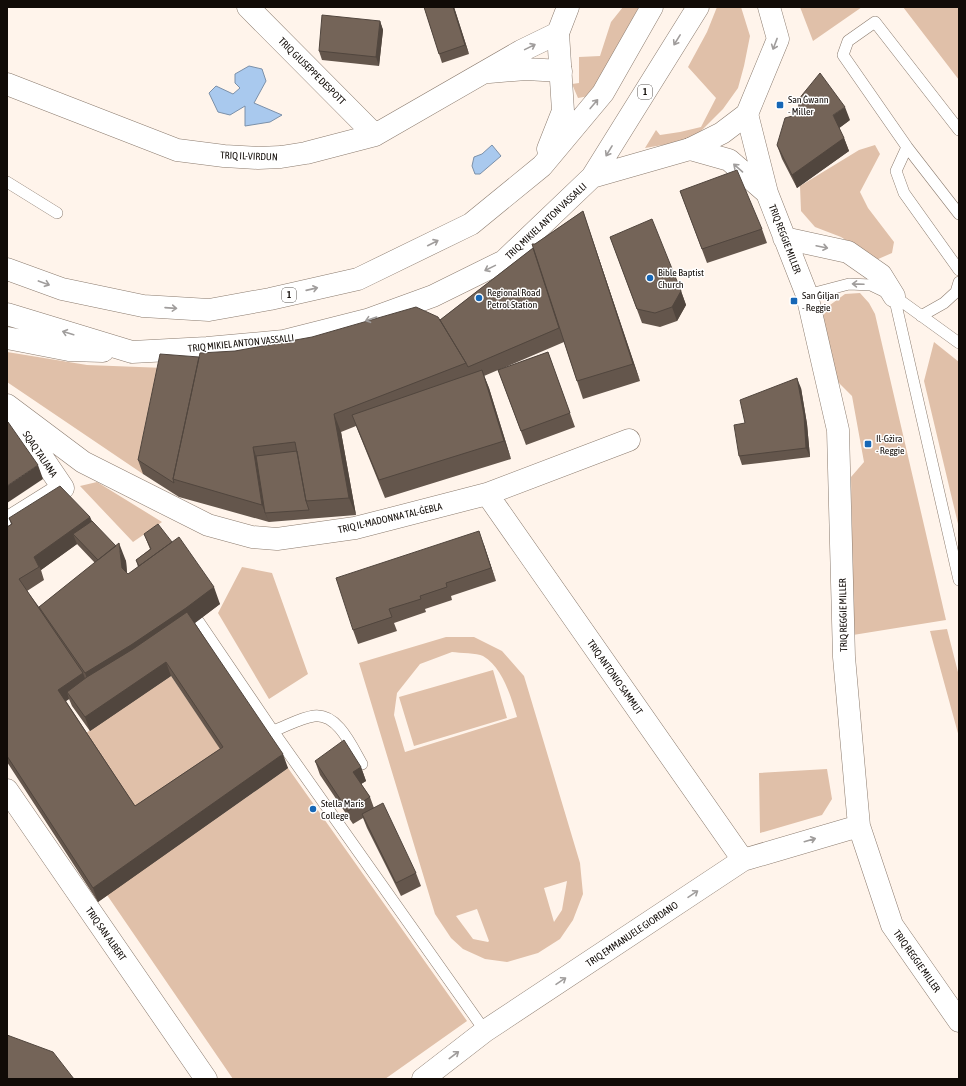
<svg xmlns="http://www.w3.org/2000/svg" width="966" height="1086" viewBox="0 0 966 1086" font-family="'Asap Condensed',sans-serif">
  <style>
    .green { fill: #e0c0a9; fill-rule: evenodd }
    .water { fill: #a9c9ee; stroke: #7b90a9 }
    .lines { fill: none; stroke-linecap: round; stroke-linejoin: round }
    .lane-casing { stroke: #8b7b6e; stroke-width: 12 }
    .street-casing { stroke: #8b7b6e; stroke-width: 23 }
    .highway-casing { stroke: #8b7b6e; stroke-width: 23 }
    .lane { stroke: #fff; stroke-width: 11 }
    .street { stroke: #fff; stroke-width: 22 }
    .highway { stroke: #fff; stroke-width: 22 }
    .wall { fill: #64564c; fill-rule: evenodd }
    .shaded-wall { fill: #51463e }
    .building { fill: #746458; stroke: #51463e }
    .oneway { stroke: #a09d9c }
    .poi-dot { fill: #1767b6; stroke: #fff; stroke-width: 1.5 }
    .labels { text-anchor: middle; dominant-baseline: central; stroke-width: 3; stroke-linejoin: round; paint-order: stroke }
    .shield { fill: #fff; stroke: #585451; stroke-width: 1 }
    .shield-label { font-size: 9px; font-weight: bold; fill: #110b07 }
    .street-label { font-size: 10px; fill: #110b07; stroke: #fff }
    .poi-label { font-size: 10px; fill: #110b07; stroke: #fff; text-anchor: start }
  </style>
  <rect width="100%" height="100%" fill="#fff4eb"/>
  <path class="green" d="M623,7h16l-50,89 -11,2 -6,-14 7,-1v-26l21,-1 11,-34z
    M717,7h24l9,29 -6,30 -6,22 -15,21 -31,31 -47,8 11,-18 4,5 20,-3 21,-5 15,-29 -28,-31 19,-35z
    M800,7h62l-49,34z
    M903,7h56v73z
    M875,145l5,9 -20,38 8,16 26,34 -2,11 -16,7 -35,-23 -26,-10 -14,-16 -1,-25 59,-36z
    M860,293l9,10 6,11 71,306 -93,15 -2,-158 13,-15 -12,-66 -15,-15 -14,-65 7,-11 15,-11z
    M934,342l25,20v166l-35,-147z
    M7,352l80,13 78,3 -22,106 -136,-92z
    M97,482l65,40 -29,20 -53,-56z
    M242,567l30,6 36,101 -39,25 -51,-86z
    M947,629l12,47v61l-29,-106z
    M446,637h28l28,14 22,25 56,187 3,31 -10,26 -13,19 -22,14 -31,9 -22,-3 -22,-10 -12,-11 -16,-24 -76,-251zM452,652c8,1 25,1 31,4 20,12 28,41 34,61l-112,35 -11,-37 3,-22 23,-29zM567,881l-5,29 -8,12 -10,-34zM477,909l12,32 -1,1 -15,-3 -17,-23z
    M493,670l14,48 -93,28 -15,-49z
    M171,676l57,84 -88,60 -57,-85z
    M288,768l179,253 -82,58h-152l-126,-184z
    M827,769l5,30 -10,16 -62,18 -1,-60z"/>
  <path class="water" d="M249,66l13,3 4,12 -12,22 28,12 -12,7 -25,4v-20l-15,9 -12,-3 -9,-19 7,-7 17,8 7,-6 -5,-5v-9z
    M492,145l9,11 -21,18h-5l-3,-8 2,-9 8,-3z"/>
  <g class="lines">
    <defs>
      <path id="lane" d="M959,130l-84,-108 -27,19 -5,14 64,92 52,67
        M907,147l-11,24 8,22 55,77
        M7,182l50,31
        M807,295l42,-11 22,1 23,11 65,47
        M894,296l65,284
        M921,316l23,-13 12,-11 3,-10
        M199,622l74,109 212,300
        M273,731c14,-5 27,-13 41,-15 24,-3 38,31 48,48"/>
      <path id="street" d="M248,7l127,128
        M489,72l37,-3 35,2
        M7,84l170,66 47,6 34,2 23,-1 25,-4 69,-18 146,-84 37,-18
        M747,114l20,79 40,102 31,135 6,227 15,169 33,99 67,96
        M690,149l39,11 38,33
        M784,238l64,14 33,23 13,21
        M7,405l76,57 125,63 44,12 25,2 78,-11 132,-34 142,-54
        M487,494l256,366
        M7,523l56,-35 -46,-68
        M7,790l199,289
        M423,1079l62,-48 258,-171 116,-34"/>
      <path id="highway" d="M548,149l15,-38 -5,-78 10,-26
        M592,177l98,-28 32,-16 25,-19 31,-75 -9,-32
        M7,269l55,20 81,17 66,4 61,-11 88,-20 113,-55 71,-58 61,-73 49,-86
        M7,314l125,38 75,-4 77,-7 83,-21 66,-24 71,-35 88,-84 106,-170
        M7,338l62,12 34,1"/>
    </defs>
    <use href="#lane" class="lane-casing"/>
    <use href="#street" class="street-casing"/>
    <use href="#highway" class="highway-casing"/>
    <use href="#lane" class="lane"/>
    <use href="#street" class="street"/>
    <use href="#highway" class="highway"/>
  </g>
  <path class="wall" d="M274,7h36l-34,1z
    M424,7h30l15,47 -27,9z
    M380,21l3,9 -4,36 -57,-6 -3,-9z
    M850,120l-11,8 5,10 5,13 -52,37 -15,-29 -5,-14z
    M680,191l82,38 5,14 -60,20z
    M583,211l6,18 51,152 -57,18 -19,-57 -63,27 47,-17 27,75 -49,18 -28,-75 -14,6 5,12 22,71 -126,39 -29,-72 -15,6 15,83 -87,7 -90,-25 -36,-23 -5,-14 61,-103 36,-6 205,-31 93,-72 2,-4z
    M610,237l71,54 5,14 -9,16 -17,6 -18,-4z
    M801,388l6,36 3,33 -68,8 -3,-9 6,-33z
    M90,517l2,4 34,40 1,12 1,1 10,-7 -2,-7 14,-11 -6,-15 28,8 48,62 -25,19 93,145 -190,134 -91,-140v-235l4,-3 -2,-6zM77,544l18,19 -56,44 -12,-16 17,-11 -3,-10zM171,676l49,73 -85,57 -69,-105 3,-2 3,7 18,25z
    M484,545l12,36 -45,15 1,4 -27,9 1,3 -32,11 3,8 -39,13 -5,-14z
    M315,761l46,6 5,14 -5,3 9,13 4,11 42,65 5,13 -20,10 -34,-68 -4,-10 -10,6 -33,-49z"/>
  <path class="shaded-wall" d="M453,7h1l15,47 -4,-9z
    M380,21l3,9 -4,36 -3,-9z
    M845,107l5,13 -12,9 -5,-14z
    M844,138l5,13 -52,37 -5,-13z
    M583,211l6,18 51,152 -7,-17z
    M681,291l5,14 -9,16 -5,-14z
    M482,370l7,18 22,71 -7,-18z
    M797,378l4,10 6,36 3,33 -4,-9z
    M334,414l7,18 15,83 -7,-17z
    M253,447l6,18 6,48 4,9 -7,-17z
    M38,465l5,14 -36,24v-17z
    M90,517l5,13 -22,4 4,10 -36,26 -7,-13z
    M479,531l5,14 12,36 -5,-13z
    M119,543l7,18 2,24 -6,-17z
    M214,587l6,17 -28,21 -100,66 -7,-18z
    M166,662l5,14 -81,55 -5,-14z
    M83,673l5,14 -21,5 2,7 -6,4 -5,-13z
    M283,754l5,14 -190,134 -5,-14z
    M361,767l5,14 -8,5 -5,-14z"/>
  <path class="building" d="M424,7h29l12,38 -26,9z
    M322,15l58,6 -4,36 -57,-6z
    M820,73l25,34 -12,8 11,23 -52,37 -15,-30 8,-27 15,-4 -2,-14z
    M737,170l25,59 -60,20 -22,-58z
    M583,211l50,153 -56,17 -45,-137h3z
    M652,219l29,72 -9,16 -17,6 -18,-4 -27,-72z
    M533,248l26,80 -91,39 -2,-4 -26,-43z
    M416,307l22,10 28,46 -132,51 15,84 -43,3 -11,-59 -42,5 9,58 -89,-26 27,-126 35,-2 77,-14z
    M548,352l22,61 -49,18 -23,-61z
    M160,354l39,3 -26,122 1,4 -36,-23z
    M482,370l22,71 -125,39 -27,-65z
    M797,378l7,37 2,33 -67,8 -5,-31 11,-2 -5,-23z
    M8,422l30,43 -31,21v-63z
    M297,451l9,50 3,9 -44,3 -9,-57z
    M60,486l30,31 -56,40 5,10 -20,12 64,94 -25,17 77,116 88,-59 -57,-85 -81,55 -18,-25 20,-15 46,-28 54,-37 96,142 -190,134 -86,-132v-229l5,-3 -3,-6z
    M92,521l24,25 -18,14 -25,-26z
    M158,524l14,18 -33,24 -3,-6 15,-11 -7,-15z
    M479,531l12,37 -45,15 1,4 -27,9 1,3 -32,10 3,8 -39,13 -17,-52z
    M179,537l35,50 -28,21 -55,37 -46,28 -46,-66 80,-64 3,25 6,6z
    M344,740l17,27 -8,5 17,25 -22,14 -33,-50z
    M383,803l33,70 -20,10 -34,-69z
    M7,1035l46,17 21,27h-67z"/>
  <defs><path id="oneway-shaft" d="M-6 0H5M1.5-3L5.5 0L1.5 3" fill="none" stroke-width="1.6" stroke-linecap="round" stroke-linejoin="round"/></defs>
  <g class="oneway">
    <use href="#oneway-shaft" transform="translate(677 40) rotate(122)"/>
    <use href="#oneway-shaft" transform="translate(775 44) rotate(111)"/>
    <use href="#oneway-shaft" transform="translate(530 47) rotate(-26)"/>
    <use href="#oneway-shaft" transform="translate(594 104) rotate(-50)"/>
    <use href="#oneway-shaft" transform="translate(609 151) rotate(121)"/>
    <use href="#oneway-shaft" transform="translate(738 168) rotate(-139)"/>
    <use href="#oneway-shaft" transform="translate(433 243) rotate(-27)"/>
    <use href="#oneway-shaft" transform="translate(822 247) rotate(12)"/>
    <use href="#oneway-shaft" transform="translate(490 268) rotate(154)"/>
    <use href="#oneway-shaft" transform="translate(44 283) rotate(20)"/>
    <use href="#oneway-shaft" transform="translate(858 284) rotate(-178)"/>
    <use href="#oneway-shaft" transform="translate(312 289) rotate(-13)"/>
    <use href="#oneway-shaft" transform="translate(171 308) rotate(4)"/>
    <use href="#oneway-shaft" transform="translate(371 319) rotate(161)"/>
    <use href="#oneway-shaft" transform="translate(68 333) rotate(-163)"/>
    <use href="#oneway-shaft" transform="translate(810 840) rotate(-16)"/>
    <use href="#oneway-shaft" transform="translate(693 894) rotate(-34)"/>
    <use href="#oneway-shaft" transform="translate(561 981) rotate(-34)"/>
    <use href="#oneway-shaft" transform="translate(454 1055) rotate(-37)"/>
  </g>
  <g class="poi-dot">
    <rect x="776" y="101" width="8" height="8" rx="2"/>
    <circle cx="650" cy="278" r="4"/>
    <circle cx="479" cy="298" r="4"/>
    <rect x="790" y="297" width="8" height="8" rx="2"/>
    <rect x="864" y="440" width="8" height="8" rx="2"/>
    <circle cx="313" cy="809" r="4"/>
  </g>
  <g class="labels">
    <g class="shield">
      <rect x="638" y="85" width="14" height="14" rx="3"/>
      <rect x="282" y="288" width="14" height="14" rx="3"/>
    </g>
    <g class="shield-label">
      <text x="645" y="92">1</text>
      <text x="289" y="295">1</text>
    </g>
    <g class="street-label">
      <text transform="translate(312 71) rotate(45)">TRIQ GIUSEPPE DESPOTT</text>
      <text transform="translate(249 156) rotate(2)">TRIQ IL-VIRDUN</text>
      <text transform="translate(546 221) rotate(-43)">TRIQ MIKIEL ANTON VASSALLI</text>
      <text transform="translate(785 239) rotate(69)">TRIQ REGGIE MILLER</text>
      <text transform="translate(241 343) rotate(-6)">TRIQ MIKIEL ANTON VASSALLI</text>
      <text transform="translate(40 454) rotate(56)">SQAQ TALIANA</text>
      <text transform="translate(390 518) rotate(-13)">TRIQ IL-MADONNA TAL-ĠEBLA</text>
      <text transform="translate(843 615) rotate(-91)">TRIQ REGGIE MILLER</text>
      <text transform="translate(615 677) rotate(55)">TRIQ ANTONIO SAMMUT</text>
      <text transform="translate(106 934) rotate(55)">TRIQ SAN ALBERT</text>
      <text transform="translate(632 934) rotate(-34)">TRIQ EMMANUELE GIORDANO</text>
      <text transform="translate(917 961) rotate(55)">TRIQ REGGIE MILLER</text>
    </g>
    <g class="poi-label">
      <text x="788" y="99">San Ġwann<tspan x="788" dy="12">- Miller</tspan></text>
      <text x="658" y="272">Bible Baptist<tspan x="658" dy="12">Church</tspan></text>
      <text x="487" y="292">Regional Road<tspan x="487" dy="12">Petrol Station</tspan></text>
      <text x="802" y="295">San Ġiljan<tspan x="802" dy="12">- Reggie</tspan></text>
      <text x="876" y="438">Il-Gżira<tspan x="876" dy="12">- Reggie</tspan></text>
      <text x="321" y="803">Stella Maris<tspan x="321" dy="12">College</tspan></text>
    </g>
  </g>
  <rect width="966" height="1086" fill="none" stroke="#110b07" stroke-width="16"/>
</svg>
